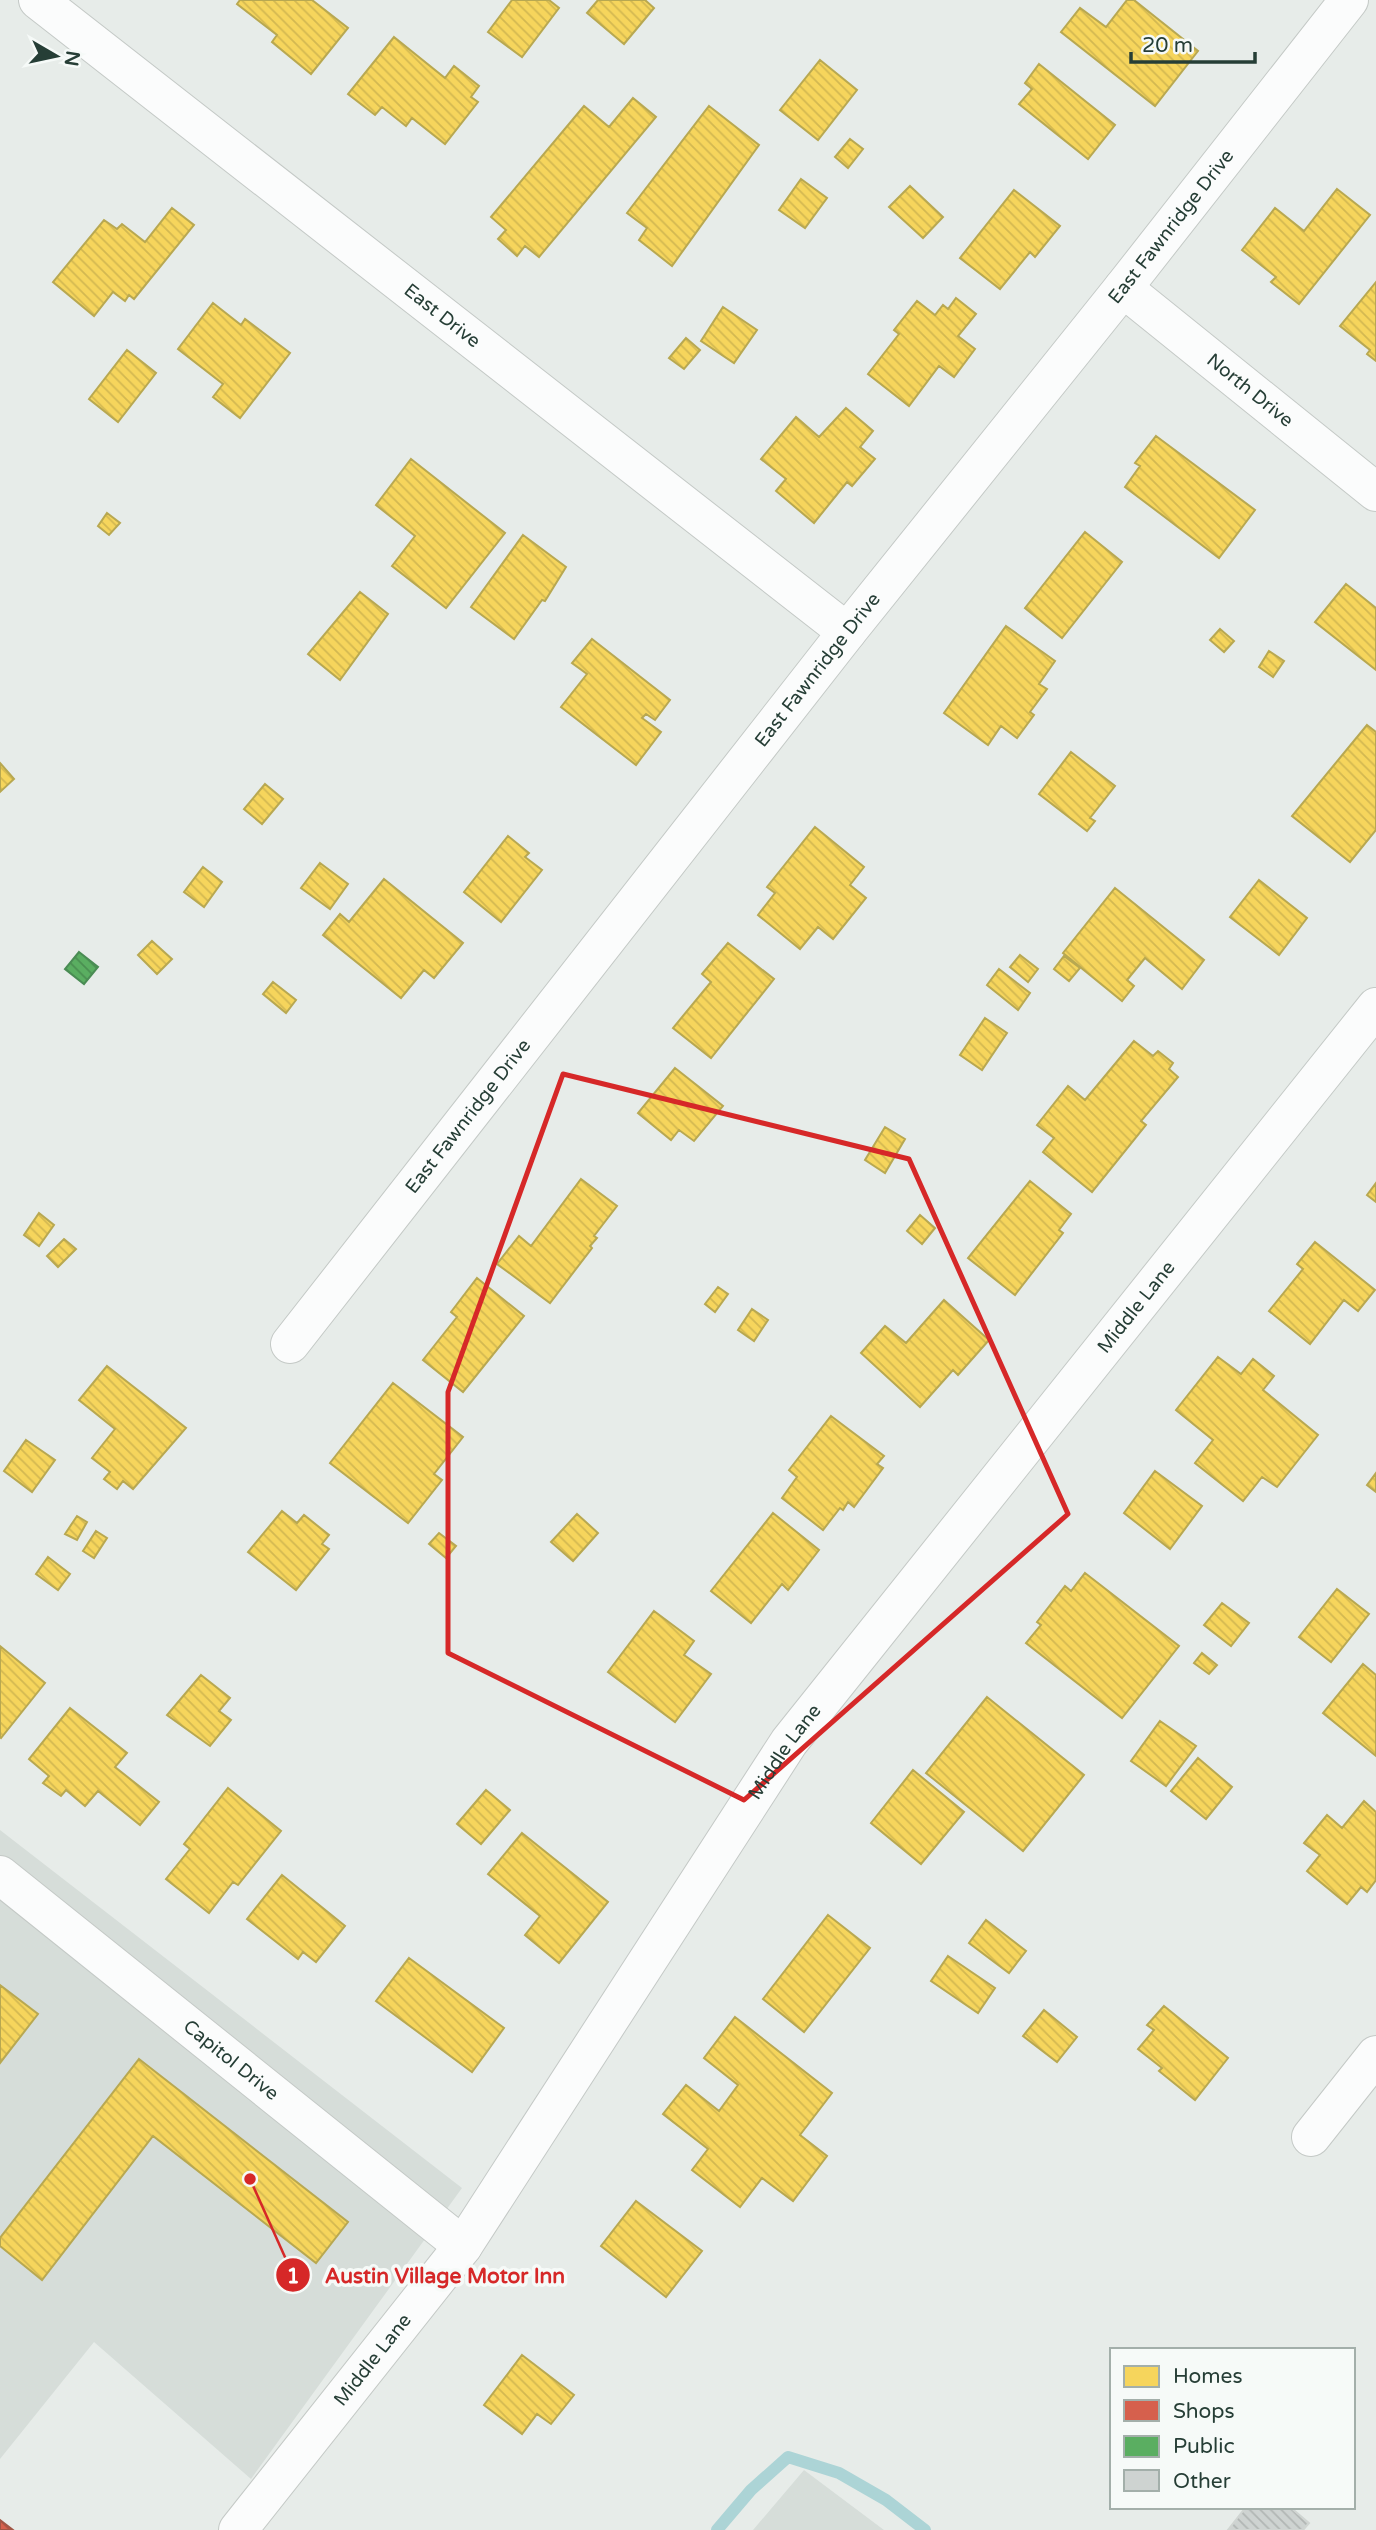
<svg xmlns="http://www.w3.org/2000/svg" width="1376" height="2530" viewBox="0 0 1376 2530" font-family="'Varela Round',sans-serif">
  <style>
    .built { fill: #d6ddd9 }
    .homes { fill: url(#homes-back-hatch); stroke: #b8a851; stroke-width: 2 }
    .shops { fill: url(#shops-back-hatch); stroke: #a15646; stroke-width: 2 }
    .public { fill: url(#public-back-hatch); stroke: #4a8c54; stroke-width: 2 }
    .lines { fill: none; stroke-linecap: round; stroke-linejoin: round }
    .stream { stroke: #acd4d6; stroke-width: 12 }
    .building { fill: url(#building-back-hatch); stroke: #d0d5d2; stroke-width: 2 }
    .minor-casing { stroke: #c4c9c6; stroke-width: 40 }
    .minor { stroke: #fbfcfc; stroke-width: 38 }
    .marked { fill: none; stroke: #d62828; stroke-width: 5; stroke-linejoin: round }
    .labels { text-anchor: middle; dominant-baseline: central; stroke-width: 7; stroke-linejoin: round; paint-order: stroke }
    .street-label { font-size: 19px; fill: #263e36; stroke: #f6faf8 }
    .leader { fill: none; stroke: #d62828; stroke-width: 2.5 }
    .callout-dot { fill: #d62828; stroke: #f6faf8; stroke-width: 2.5 }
    .mark-label { font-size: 21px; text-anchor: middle; font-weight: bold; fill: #fff }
    .callout-label { font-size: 21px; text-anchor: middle; font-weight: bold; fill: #d62828; stroke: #f6faf8; stroke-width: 7; stroke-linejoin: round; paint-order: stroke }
  </style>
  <defs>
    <pattern id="homes-back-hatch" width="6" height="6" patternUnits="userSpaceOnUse" patternTransform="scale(1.75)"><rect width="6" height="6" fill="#f6d55c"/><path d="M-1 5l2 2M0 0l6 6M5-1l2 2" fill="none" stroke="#d3b851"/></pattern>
    <pattern id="shops-back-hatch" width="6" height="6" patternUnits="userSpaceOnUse" patternTransform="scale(1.75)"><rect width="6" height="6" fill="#d6604d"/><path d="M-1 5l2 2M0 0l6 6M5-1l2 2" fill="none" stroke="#ad5141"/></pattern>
    <pattern id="public-back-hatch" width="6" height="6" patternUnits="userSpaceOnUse" patternTransform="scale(1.75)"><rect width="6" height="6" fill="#5aae61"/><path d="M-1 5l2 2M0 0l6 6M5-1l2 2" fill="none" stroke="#4a8f51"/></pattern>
    <pattern id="building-back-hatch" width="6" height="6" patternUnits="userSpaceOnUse" patternTransform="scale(1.75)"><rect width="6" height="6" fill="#ced3d1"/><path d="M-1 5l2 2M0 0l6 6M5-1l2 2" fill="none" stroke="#b1b6b4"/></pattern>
  </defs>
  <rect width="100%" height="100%" fill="#e7ece9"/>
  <path class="built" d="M0,1830l462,358 -211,291 -157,-137 -94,117z
    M804,2470l80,60h-131z"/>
  <path class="homes" d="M240,0h72l36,28 -37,46 -39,-32 5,-7 -40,-31z
    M512,0h37l10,8 -37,49 -34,-25z
    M598,0h47l9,8 -30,36 -37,-31z
    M1127,0h7l64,51 -43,55 -94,-74 19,-24 26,19z
    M394,37l51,41 9,-12 25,20 -8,11 7,5 -33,42 -33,-26 -6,8 -24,-19 -7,8 -27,-21z
    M820,60l37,30 -39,50 -38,-30z
    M1039,64l76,61 -27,34 -69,-55 13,-15 -7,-6z
    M633,98l23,19 -117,140 -14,-11 -8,10 -19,-17 8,-9 -15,-13 93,-111 25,21z
    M709,106l50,39 -87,121 -33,-26 8,-12 -20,-15z
    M850,139l13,10 -15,19 -13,-11z
    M801,179l26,19 -22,30 -26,-18z
    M910,186l33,31 -20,21 -34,-31z
    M1337,189l33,26 -71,89 -28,-22 5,-5 -34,-27 33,-42 29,23z
    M1014,190l46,36 -25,31 -5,-5 -30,37 -40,-31z
    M172,208l22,17 -60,74 -5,-4 -4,6 -12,-9 -19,24 -41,-34 51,-62 13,9 5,-5 23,18z
    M1376,282v79l-9,-7 3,-4 -30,-24z
    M956,298l20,16 -18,22 17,13 -21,28 -15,-11 -30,40 -41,-32 31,-40 -5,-4 23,-29 18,14 8,-10 5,4z
    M213,303l28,22 4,-6 45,34 -50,65 -27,-21 10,-13 -45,-35z
    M723,307l34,23 -23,33 -33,-22z
    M686,338l14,12 -16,19 -15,-11z
    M127,350l29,23 -38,49 -29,-23z
    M846,408l27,23 -13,16 15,12 -23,27 -5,-4 -33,41 -38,-32 10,-12 -25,-20 35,-42 23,20z
    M1156,436l99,74 -36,48 -94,-71 15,-21 -5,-3z
    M411,459l94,74 -59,75 -54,-42 23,-30 -39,-31z
    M107,513l13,10 -11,12 -11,-9z
    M1085,532l37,30 -60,76 -37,-30z
    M523,535l43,32 -21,34 -3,-1 -28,39 -43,-32z
    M1346,584l30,24v62l-61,-48z
    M360,592l28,22 -48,66 -32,-26z
    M1006,626l49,35 -16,23 8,5 -17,23 4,3 -17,23 -16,-12 -13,19 -44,-32z
    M1220,629l14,12 -10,11 -14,-12z
    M592,639l78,61 -15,20 -9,-6 -4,4 19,14 -25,33 -75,-58 26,-33 -15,-11z
    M1269,651l15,10 -11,16 -14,-10z
    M1367,725l9,7v98l-26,32 -58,-46z
    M1071,752l44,34 -25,32 5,3 -8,10 -48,-37z
    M0,763l14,16 -14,13z
    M265,784l18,15 -21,25 -18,-15z
    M815,827l49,40 -14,18 16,13 -33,41 -15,-12 -18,22 -42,-34 17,-22 -8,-6z
    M508,836l21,17 -4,4 17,13 -41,52 -37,-30z
    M320,863l28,21 -18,25 -29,-21z
    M203,867l19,15 -18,25 -20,-15z
    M384,879l79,64 -29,35 -10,-8 -23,28 -78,-63 17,-21 9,8z
    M1259,880l48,38 -28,37 -49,-38z
    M1115,888l89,72 -22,29 -37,-31 -18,22 7,6 -12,15 -59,-48z
    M152,941l20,18 -15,15 -19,-19z
    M728,943l46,36 -63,79 -38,-30 38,-46 -9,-8z
    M1020,955l18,14 -10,13 -18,-15z
    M1064,956l16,12 -11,13 -15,-12z
    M999,969l31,24 -12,17 -31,-25z
    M273,982l23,18 -10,13 -23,-19z
    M985,1018l22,15 -25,37 -22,-15z
    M1134,1041l19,15 5,-5 15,12 -4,6 9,8 -37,44 5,4 -54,67 -49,-40 11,-14 -17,-13 31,-39 17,14z
    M675,1068l48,38 -29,35 -15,-11 -8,10 -33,-27z
    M885,1127l20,12 -20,34 -20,-13z
    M581,1179l36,27 -23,30 3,2 -7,8 2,2 -42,55 -53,-39 22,-28 12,10z
    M1030,1181l41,33 -12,16 4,3 -48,62 -47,-37z
    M1376,1183v19l-9,-7z
    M39,1213l15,12 -15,21 -15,-11z
    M920,1215l15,13 -13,16 -15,-13z
    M64,1239l12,10 -18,18 -11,-11z
    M1315,1242l60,48 -17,21 -14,-11 -34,44 -41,-33 34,-42 -6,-5z
    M477,1278l47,38 -61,76 -40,-32 34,-43 -6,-5z
    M718,1287l10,7 -13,18 -10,-8z
    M944,1300l45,40 -31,35 -5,-5 -33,37 -59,-54 24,-27 21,17z
    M752,1309l16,11 -14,21 -16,-11z
    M1218,1357l23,17 12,-15 21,17 -11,14 55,45 -41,52 -15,-10 -19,24 -48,-38 18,-23 -37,-30z
    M107,1366l79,62 -53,61 -10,-8 -6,8 -13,-10 6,-7 -18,-14 23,-29 -36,-29z
    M393,1383l70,54 -29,37 8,6 -34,43 -78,-60z
    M831,1416l53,40 -7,8 6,4 -29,39 -6,-5 -5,8 -3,-2 -17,22 -41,-32 15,-21 -8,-7z
    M26,1440l29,20 -23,32 -28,-21z
    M1155,1471l47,35 -32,43 -46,-36z
    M1376,1473v19l-9,-7z
    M282,1511l15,12 7,-8 25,20 -7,9 7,5 -33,41 -48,-38z
    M773,1513l46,37 -31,40 -6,-6 -31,39 -40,-32z
    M577,1514l21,19 -25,28 -22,-19z
    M77,1516l10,6 -10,18 -12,-6z
    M96,1531l11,7 -13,20 -11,-7z
    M439,1533l17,13 -10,12 -17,-14z
    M48,1557l22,17 -12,16 -22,-16z
    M1085,1573l94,73 -57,72 -96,-75 15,-18 -4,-3 28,-36 6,5z
    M1337,1589l32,25 -38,48 -32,-25z
    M1222,1603l27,20 -18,23 -27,-21z
    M654,1611l40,30 -10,14 27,19 -36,48 -67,-50z
    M0,1646l45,37 -44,55 -1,-1z
    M1202,1653l15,12 -8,9 -15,-11z
    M1363,1664l13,11v81l-53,-43z
    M201,1675l29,23 -11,13 12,9 -21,26 -43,-31z
    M987,1697l97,78 -61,76 -97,-78z
    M70,1708l57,45 -12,14 44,35 -19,23 -42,-34 -13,15 -19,-16 -5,6 -18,-13 6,-7 -20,-17z
    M1160,1721l36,25 -30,40 -35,-25z
    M1198,1758l34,29 -26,32 -35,-28z
    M913,1770l51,42 -43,52 -50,-41z
    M228,1788l53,43 -43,54 -5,-3 -24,31 -43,-34 24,-30 -6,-5z
    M486,1790l24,20 -29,34 -24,-20z
    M1364,1801l12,11v68l-9,12 -6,-5 -14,17 -40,-33 13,-16 -16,-12 23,-28 15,13z
    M522,1833l86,69 -49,61 -34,-28 15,-19 -52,-42z
    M282,1875l63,51 -29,36 -13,-10 -5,7 -51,-40z
    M828,1915l42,33 -66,84 -41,-33z
    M986,1920l40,31 -17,22 -40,-30z
    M948,1956l47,32 -17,25 -47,-32z
    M409,1958l95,70 -32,44 -96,-71z
    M0,1985l38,29 -38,49z
    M1164,2006l64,52 -33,42 -36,-29 3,-3 -24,-19 16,-19 -7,-5z
    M1044,2010l33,27 -20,25 -34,-26z
    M735,2017l97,76 -32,42 27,21 -34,45 -31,-23 -22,29 -48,-37 16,-21 -45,-35 23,-29 33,26 19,-26 -34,-27z
    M139,2059l209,163 -32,41 -163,-127 -111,144 -42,-34v-8z
    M636,2201l66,50 -36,46 -65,-51z
    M522,2355l52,40 -23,29 -14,-10 -15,20 -38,-29z"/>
  <path class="shops" d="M0,2520l13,10h-13z"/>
  <path class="public" d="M79,952l19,15 -14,17 -19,-15z"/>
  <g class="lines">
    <path class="stream" d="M717,2530l34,-40 37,-33 51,16 47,27 39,30"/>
  </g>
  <path class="building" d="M1246,2507h44l19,16 -6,7h-75z"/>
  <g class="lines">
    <defs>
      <g id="minor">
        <path id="s1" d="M38,0l809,632"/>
        <path id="s2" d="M1123,288l253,204"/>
        <path id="s3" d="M290,1344l557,-712 276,-344 226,-288"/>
        <path id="s4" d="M0,1875l463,371"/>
        <path d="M1311,2137l65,-82"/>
        <path id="s5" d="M238,2530l225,-284 326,-504 587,-735"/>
      </g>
    </defs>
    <use href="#minor" class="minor-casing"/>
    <use href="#minor" class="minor"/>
  </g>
  <path class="marked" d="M563,1074l346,85 159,355 -324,286 -296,-147v-261z"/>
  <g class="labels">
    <g class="street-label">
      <text stroke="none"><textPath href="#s3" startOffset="1423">East Fawnridge Drive</textPath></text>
      <text stroke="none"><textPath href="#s1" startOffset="513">East Drive</textPath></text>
      <text stroke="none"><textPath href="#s2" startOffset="163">North Drive</textPath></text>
      <text stroke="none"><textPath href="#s3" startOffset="856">East Fawnridge Drive</textPath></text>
      <text stroke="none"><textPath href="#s3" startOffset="289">East Fawnridge Drive</textPath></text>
      <text stroke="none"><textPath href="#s5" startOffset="1519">Middle Lane</textPath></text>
      <text stroke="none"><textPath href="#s5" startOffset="952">Middle Lane</textPath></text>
      <text stroke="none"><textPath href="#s4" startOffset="296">Capitol Drive</textPath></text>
      <text stroke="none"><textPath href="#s5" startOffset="217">Middle Lane</textPath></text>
    </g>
  </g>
  <path class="leader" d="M250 2179L293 2275"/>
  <g class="callout-dot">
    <circle cx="250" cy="2179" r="7"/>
    <circle cx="293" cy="2275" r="18"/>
  </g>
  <g class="mark-label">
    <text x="293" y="2283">1</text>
  </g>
  <g class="callout-label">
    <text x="445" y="2283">Austin Village Motor Inn</text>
  </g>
  <rect x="1110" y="2348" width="245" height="161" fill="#f6faf8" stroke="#a3afaa" stroke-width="2"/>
  <rect x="1124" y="2366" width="35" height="21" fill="#f6d55c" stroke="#a3afaa" stroke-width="2"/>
  <text x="1173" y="2383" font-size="21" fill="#263e36">Homes</text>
  <rect x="1124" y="2400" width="35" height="21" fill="#d6604d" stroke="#a3afaa" stroke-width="2"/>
  <text x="1173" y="2418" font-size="21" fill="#263e36">Shops</text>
  <rect x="1124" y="2436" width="35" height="21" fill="#5aae61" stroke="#a3afaa" stroke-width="2"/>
  <text x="1173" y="2453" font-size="21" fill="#263e36">Public</text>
  <rect x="1124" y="2470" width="35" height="21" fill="#ced3d1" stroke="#a3afaa" stroke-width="2"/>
  <text x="1173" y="2488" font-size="21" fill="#263e36">Other</text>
  <g transform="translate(56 56) rotate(99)" stroke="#f6faf8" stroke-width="5" paint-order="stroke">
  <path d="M0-5L12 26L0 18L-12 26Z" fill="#263e36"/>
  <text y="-10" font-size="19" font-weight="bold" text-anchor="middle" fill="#263e36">N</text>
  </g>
  <path d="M1131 52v10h124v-10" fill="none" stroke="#263e36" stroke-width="3.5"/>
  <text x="1142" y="52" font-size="21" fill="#263e36" stroke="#f6faf8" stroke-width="5" paint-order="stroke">20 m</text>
</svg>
